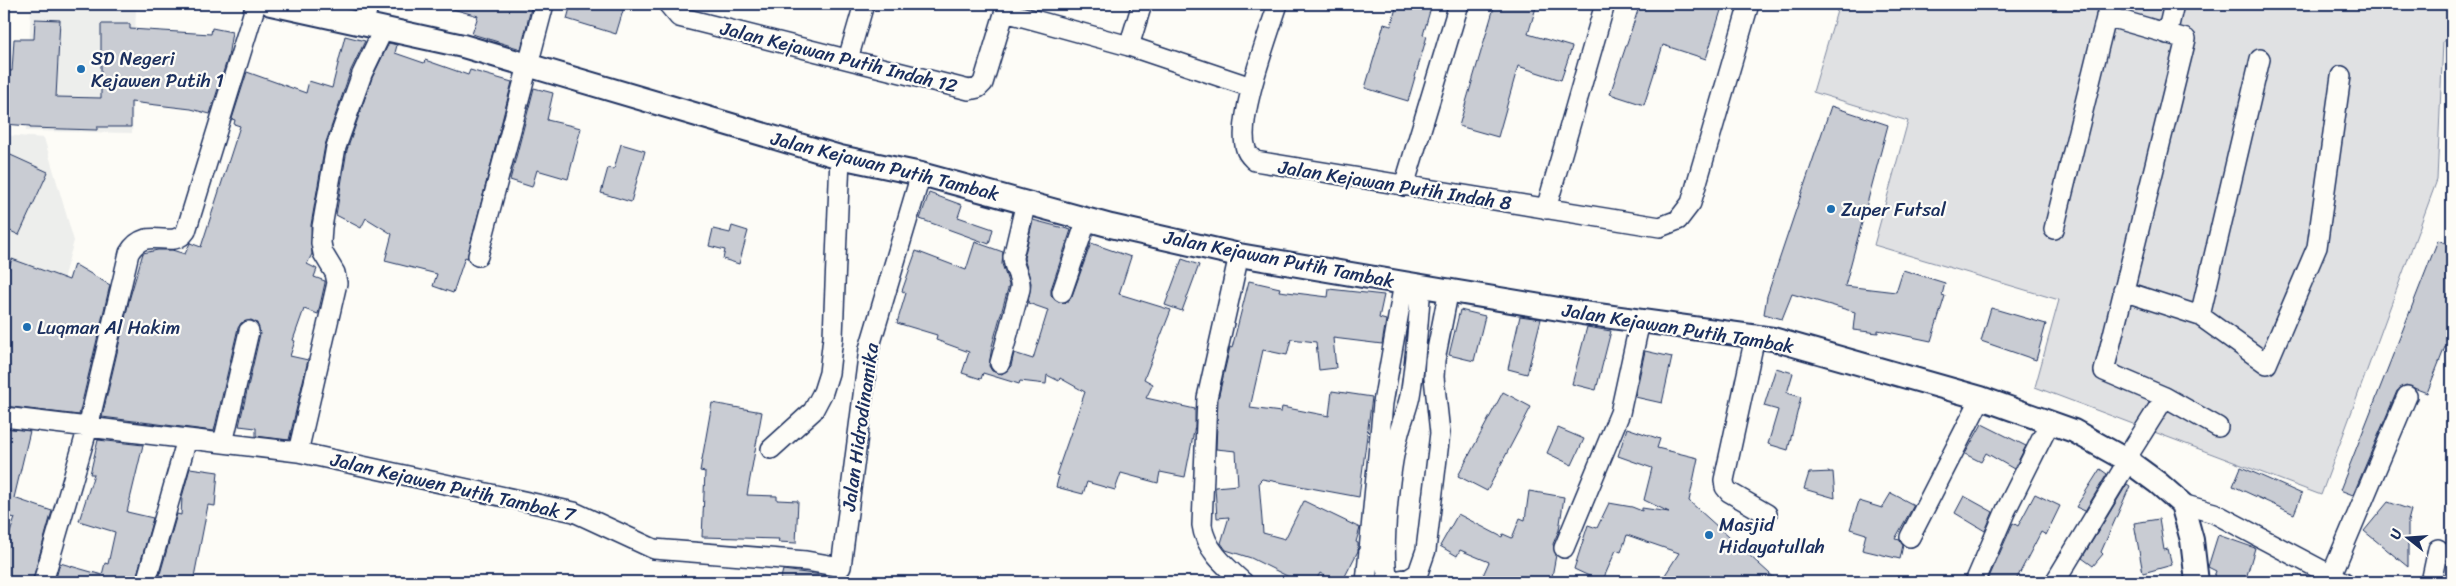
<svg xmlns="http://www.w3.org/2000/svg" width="2456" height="586" viewBox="0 0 2456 586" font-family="Sriracha,sans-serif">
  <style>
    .built { fill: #edeeec }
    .green { fill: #e0e1e3; stroke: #7e88a0 }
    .building { fill: #c9ccd3; stroke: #1b2f5e }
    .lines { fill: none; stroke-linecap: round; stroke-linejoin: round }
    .minor-casing { stroke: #1b2f5e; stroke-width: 22 }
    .tertiary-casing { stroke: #1b2f5e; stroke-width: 26 }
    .minor { stroke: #fdfcf7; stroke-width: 19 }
    .tertiary { stroke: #fdfcf7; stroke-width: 22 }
    .poi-dot { fill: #1f6fb2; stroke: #fdfcf7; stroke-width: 2 }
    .labels { text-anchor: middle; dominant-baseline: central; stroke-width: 4.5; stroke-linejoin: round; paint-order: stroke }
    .street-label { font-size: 19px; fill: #1b2f5e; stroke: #fdfcf7 }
    .poi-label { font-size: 19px; fill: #1b2f5e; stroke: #fdfcf7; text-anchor: start }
  </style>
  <rect width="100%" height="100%" fill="#fdfcf7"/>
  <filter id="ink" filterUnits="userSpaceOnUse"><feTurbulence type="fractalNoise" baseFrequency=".02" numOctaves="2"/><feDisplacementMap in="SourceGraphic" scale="10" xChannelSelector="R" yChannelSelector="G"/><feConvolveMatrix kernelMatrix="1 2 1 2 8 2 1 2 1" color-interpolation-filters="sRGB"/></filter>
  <g filter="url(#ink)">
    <path class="built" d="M31,5l105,2 -4,126 -106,-2z
      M4,135l40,3 30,103 -50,174 -20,-2z"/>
    <path class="green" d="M1839,4h613v37h-9l-6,139 -116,315 -286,-108 24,-87 -185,-55 34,-124 -95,-29z"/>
    <path class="building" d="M450,4h82l-11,45 -49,-15 6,-18 -29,-8z
      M571,4h54l-9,30 -49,-15z
      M1397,4h35l-9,31 4,1 -19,65 -43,-13 19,-64 7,2z
      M1495,4h42l-9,30 44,13 -11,33 -43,-14 -20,71 -39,-11z
      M1640,4h83l-17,55 -43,-14 -19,60 -34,-11z
      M35,19l25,1 -4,77 45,1v-74h29v5l81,5 1,-6 20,4 -4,25 -18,57 -19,-5 -60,-7v25h-34v3l-67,-2v-2l-26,-2v-54l8,1 2,-32h20z
      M345,36l20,5 -14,29 -26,75 -14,80 1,29 -5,10 10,5 -3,8 11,4v2l-7,31 -14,-5 -11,31 2,1 -5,15 18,4 -19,80 -33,-4v-8l-17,-2 21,-92 -3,-11 -6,-3 -10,3 -3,5 -24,103 -112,-14 28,-120 13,-44 15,-3h14l13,4 5,-11 11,4 39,-121 -6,-2 1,-4 -3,-1 15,-47 59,21 3,-12 23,7z
      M389,43l8,2 -2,8 29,10 1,-3 43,15 2,-5 42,12 -45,176 -2,-1 -12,36 -20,-7 4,-12 -52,-13 7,-27 -26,-16 -5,10 -25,-13 11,-65 25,-72z
      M534,88l19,5 -6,27 34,8 -13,51 -31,-9 -5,17 -22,-7z
      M1831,106l57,19 -43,161 51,6 7,-22 42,13 -3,12 3,1 -14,45 -53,-11v3l-25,-3 2,-18 -63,-18 -10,25 -18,-5 3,-18z
      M621,144l24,7 -14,51 -30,-9 7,-25 6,1z
      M4,152l44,20 -29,63 -15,-7z
      M929,193l33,12 -4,12 35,12 -4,15 -69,-25z
      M1033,220l38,10 -20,59v6l7,7 7,1 7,-7 19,-53 40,14 -12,37 52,16 -27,69 9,5 -7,14 49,11v17l-10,51 -25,-5 -2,11 -37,-10 -6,17 -28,-8 -4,12 -27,-7 3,-11 -3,-1 29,-83 -25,-14 -1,3 -12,-6 -1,9 -26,-3 -1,3 -36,-11 -2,6 -19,-6 7,-21 -33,-12 1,-5 -40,-12 9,-30 -4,-2 14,-40 50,19 9,-28 28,10 -1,12 7,21 -17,61 -3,20 3,5 10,3 9,-8 3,-13 19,6 15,-49 -20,-7 3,-20 -7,-25z
      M732,226l16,5 -9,33 -16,-5 2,-9 -16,-4 4,-17 17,4z
      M2438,240l14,6v102l-7,-1 -18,46 -21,-8 -9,6 -44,104 -13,-5z
      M12,259l57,21 5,-16 36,21 -31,130 -75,-9v-125z
      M1182,259l17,6 -17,46 -17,-6z
      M1249,281l31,7 -1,3 49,6 1,-8 55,6 -5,23 7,2 -4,24 -49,-6 3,30 -17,2 -3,-28 -25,-3 -4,16 -24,-5 -13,58 31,4 1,-5 47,9 3,-25 40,6 -13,100 -97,-18 -3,3 4,51 22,6 19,-38 56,27 -4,14 2,1v8l-16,31h-7l-15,-9 -5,9h-16l-48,-24 -25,-8 -5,-7 8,-26 -12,1 -2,-31 23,-2 -2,-34 -20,-2 2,-50 12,-52 2,1z
      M1991,308l55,16 -10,36 -55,-19z
      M1460,310l25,6 -11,45 -25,-6z
      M1520,316l21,3 -14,55 -19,-5z
      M1587,327l24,4 -15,59 -24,-6z
      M1645,351l27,6 -10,46 -27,-6z
      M1776,368l17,5 -6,20 14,4 -13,53 -20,-6 10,-34 -14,-4z
      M1503,392l28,15 -44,84 -29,-15z
      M712,403l50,9 -15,83 30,1v4l21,1 -2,42 -18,-1 1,-3 -77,-2 3,-65 -5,-1z
      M1982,424l44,22 -12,23 -28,-16 -5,9 -16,-8z
      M4,428l26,3 -16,67 38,13 -20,71h-28v-32l11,-32 -11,-3z
      M1558,428l26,11 -12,26 -25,-12z
      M1627,428l33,11 -3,9 41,10 -9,43 90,81h-105l-9,-7 14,-22 -52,-18 -6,17 -5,-2 -14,32 -28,-13 14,-44 9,3 12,-25 23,4 10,4v-3l27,4 -25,-12 8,-32 -34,-12z
      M98,440l45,5 -16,67 26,6 -18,64h-80l5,-19 42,12 3,-12 3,1 7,-32 -36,-11 15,-47h-4z
      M2241,467l61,27 -8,20 -61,-28z
      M190,468l28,4 -3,34 -7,-1 -15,77 -35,-1 19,-67 4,1 1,-18z
      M2100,469l7,5 -22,37 -9,-4z
      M1833,472l2,26 -31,-9 5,-16z
      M2127,484l3,2 -29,66 2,2 -10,12 -11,-8z
      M1529,491l35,6 -5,33 -6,14 3,11 -5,27h-71l9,-20 -29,-12 -3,6 -17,-10 18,-32 44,23 1,-3 9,4 8,-20 5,2z
      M1891,493l23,12 -19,34 5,1 3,5 -3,14 -38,-9 4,-16 -16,-5 9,-28 23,7z
      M2035,494l25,12 -14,29 -5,-3 -26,50h-28l26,-59 5,3z
      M1964,496l29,16 -8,19 -30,-18z
      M2388,502l23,8 -3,11v46l-44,-36z
      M2159,519l5,31 4,-1 4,16 -29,8 -9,-50z
      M2218,535l37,13 -10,34h-33l4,-11 -8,-4z
      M783,570l46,6v6h-49z"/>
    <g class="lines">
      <defs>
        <path id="minor" d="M668,4l11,13 290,73 9,-2 5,-5 24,-79
          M1278,4c-10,32 -42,115 -32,145 1,5 6,9 9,12l405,66 18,-7 13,-17 58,-199
          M1005,12l124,34 122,41
          M2106,16l80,23 -82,332 61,26
          M363,23l6,-19
          M2167,34l7,-30
          M1129,46l13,-42
          M848,59l16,-55
          M1404,186l55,-182
          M1546,209l59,-205
          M2054,229l55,-224
          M1239,255l-32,143 -5,127c3,24 23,41 41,57
          M478,256l66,-252
          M2123,291l77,25 67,48 50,-117 24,-171
          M1062,292l25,-73
          M2200,316l60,-257
          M1755,337l-31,143 1,7 4,5 38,22
          M1000,363l20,-74c2,-13 -7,-19 -7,-32l13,-55
          M4,417l294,35 276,60 80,37 152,12 35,6 28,-218 52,-175
          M223,443l26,-112
          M771,449l42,-38 10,-19 6,-19 4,-36 7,-180
          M298,452l39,-169 -2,-10 -12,-20 -2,-10 1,-16 14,-80 26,-73 22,-46
          M2126,459l39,-62 53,30
          M2182,504l32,9 130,69
          M1910,537l71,-139
          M1564,548l56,-135 20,-92
          M2332,574l75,-178
          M43,582l45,-155 41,-174c18,-30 43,-1 57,-22l70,-227
          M146,582l41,-143
          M1366,582l17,-179 21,-120
          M1388,582l22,-4 8,-5 8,-23 14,-117 -6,-56 1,-17 14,-71
          M1389,582c-9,-27 1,-115 9,-145 3,-14 9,-27 12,-41 6,-36 8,-74 11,-110
          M1975,582l31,-72 44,-88
          M2055,582l73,-121
          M2431,582l7,-33"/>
        <path id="tertiary" d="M271,4l192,42 377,111 81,17 190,52 128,29 165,28 179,30 190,26 208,59 93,33 54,30 30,22 24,21 10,36 5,42"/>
      </defs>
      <use href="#minor" class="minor-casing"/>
      <use href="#tertiary" class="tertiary-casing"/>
      <use href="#minor" class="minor"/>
      <use href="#tertiary" class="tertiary"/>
    </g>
  </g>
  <g class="poi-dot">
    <circle cx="81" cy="69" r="5"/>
    <circle cx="1831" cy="209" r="5"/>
    <circle cx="27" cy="327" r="5"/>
    <circle cx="1709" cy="535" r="5"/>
  </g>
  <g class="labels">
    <g class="street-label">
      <text transform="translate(839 57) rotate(14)">Jalan Kejawan Putih Indah 12</text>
      <text transform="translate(885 166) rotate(14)">Jalan Kejawan Putih Tambak</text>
      <text transform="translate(1395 185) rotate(9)">Jalan Kejawan Putih Indah 8</text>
      <text transform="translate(1279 259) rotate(11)">Jalan Kejawan Putih Tambak</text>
      <text transform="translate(1678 328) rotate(9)">Jalan Kejawan Putih Tambak</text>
      <text transform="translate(860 427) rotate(-82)">Jalan Hidrodinamika</text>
      <text transform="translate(453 487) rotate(13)">Jalan Kejawen Putih Tambak 7</text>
    </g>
    <g class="poi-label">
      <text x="91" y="58">SD Negeri<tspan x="91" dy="22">Kejawen Putih 1</tspan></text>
      <text x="1841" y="209">Zuper Futsal</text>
      <text x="37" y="327">Luqman Al Hakim</text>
      <text x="1719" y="524">Masjid<tspan x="1719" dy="22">Hidayatullah</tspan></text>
    </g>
  </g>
  <rect width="2456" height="586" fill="none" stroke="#fdfcf7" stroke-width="20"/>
  <rect x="10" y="10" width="2436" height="566" fill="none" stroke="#1b2f5e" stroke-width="2" filter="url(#ink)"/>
  <g transform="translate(2408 538) rotate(287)" stroke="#fdfcf7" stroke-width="4" paint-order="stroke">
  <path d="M0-4L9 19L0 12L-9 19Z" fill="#1b2f5e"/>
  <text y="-8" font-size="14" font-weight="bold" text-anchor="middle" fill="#1b2f5e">U</text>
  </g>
</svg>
